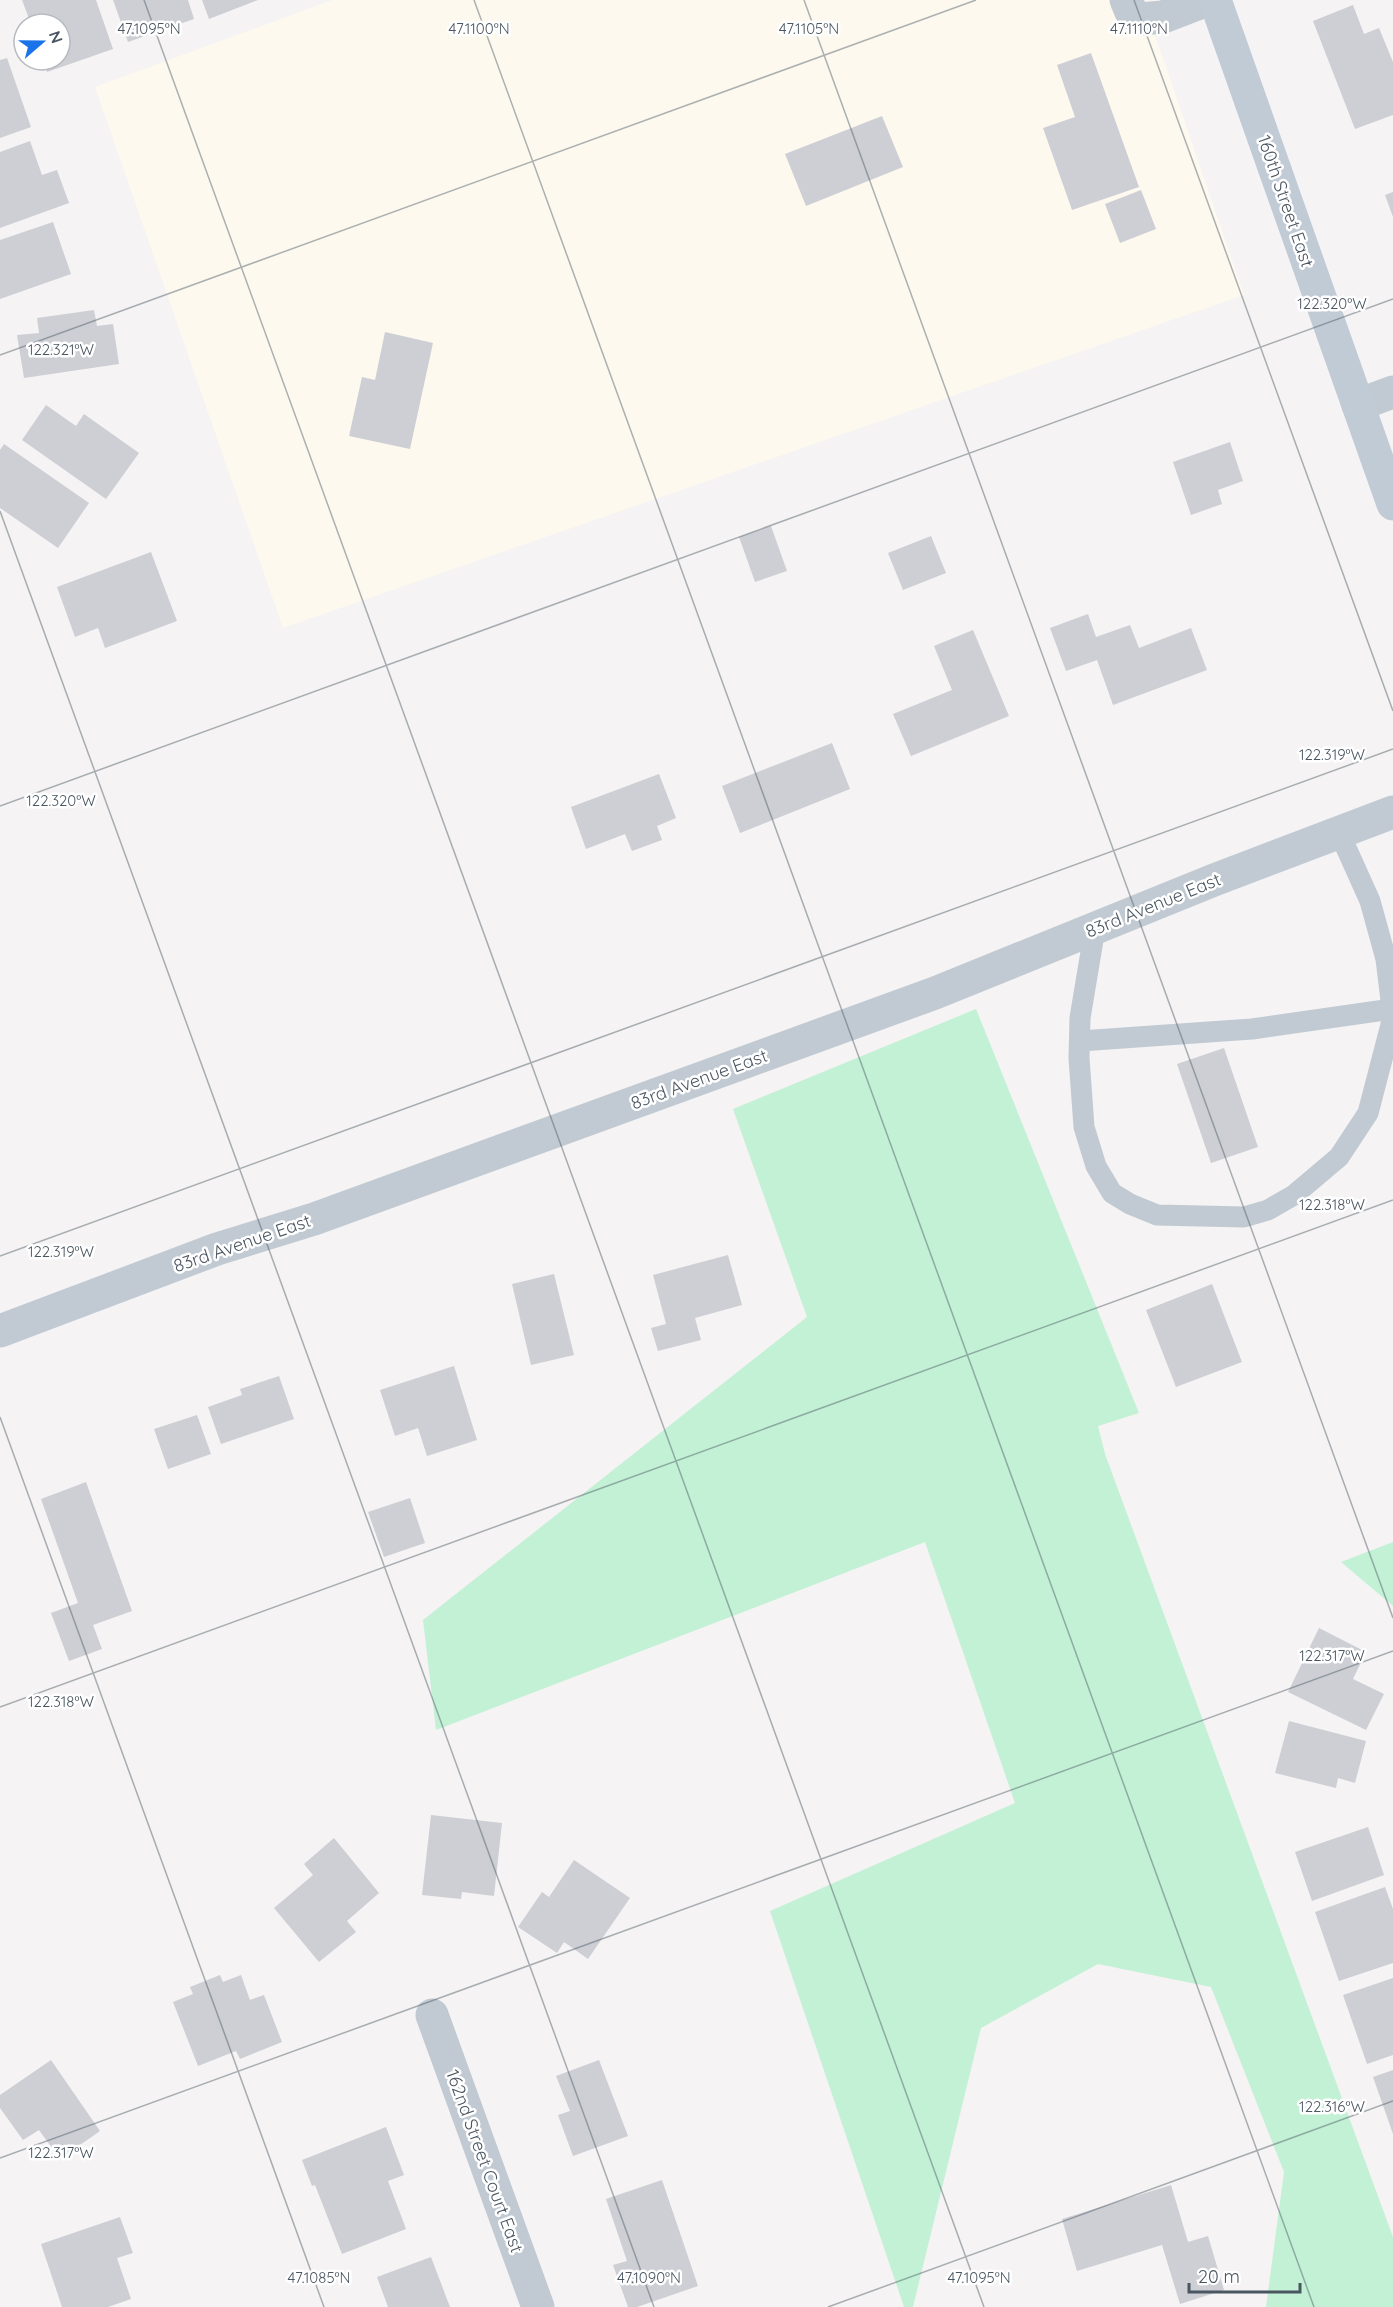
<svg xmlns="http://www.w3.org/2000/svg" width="1393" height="2307" viewBox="0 0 1393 2307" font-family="Quicksand,sans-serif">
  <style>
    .commercial { fill: #fdf9ef }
    .green { fill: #c3f1d5 }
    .building { fill: #cdcfd5 }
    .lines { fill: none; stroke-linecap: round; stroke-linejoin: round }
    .service { stroke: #c1cad2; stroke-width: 21 }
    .minor { stroke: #c1cad2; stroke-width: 33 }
    .secondary { stroke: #c1cbd6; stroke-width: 33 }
    .ticks { fill: none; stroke: #4a5661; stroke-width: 1.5; stroke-opacity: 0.45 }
    .labels { text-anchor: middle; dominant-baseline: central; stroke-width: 5; stroke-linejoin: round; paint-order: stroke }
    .street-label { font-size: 18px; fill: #4a5661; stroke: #fff }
    .ticks-label { font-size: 15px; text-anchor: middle; fill: #4a5661; stroke: #fff; stroke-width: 5; stroke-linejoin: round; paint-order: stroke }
  </style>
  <rect width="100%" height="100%" fill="#f5f3f3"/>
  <path class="commercial" d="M332,0h811l101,295 -961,333 -188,-541z"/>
  <path class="green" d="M976,1009l163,404 -41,13 7,28 288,783v70h-127l18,-135 -73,-185 -113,-23 -117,64 -68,279h-9l-134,-396 245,-108 -90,-261 -489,188 -13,-110 384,-303 -74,-208z
    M1393,1542v64l-52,-44z"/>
  <path class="building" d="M22,0h74l17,49 -66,23 -4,-12h17v-36h-29z
    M113,0h75l6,19 -66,23z
    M202,0h56l-49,19z
    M1353,5l11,29 15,-6 14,34v53l-38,14 -42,-108z
    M1091,53l48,134 -67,23 -29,-82 32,-11 -18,-52z
    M7,58l24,69 -31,11v-78z
    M882,116l21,51 -97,39 -21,-52z
    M30,141l12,34 15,-5 12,33 -69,25v-76z
    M1141,190l15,39 -36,14 -15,-39z
    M1393,192v25l-8,-22z
    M53,222l18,52 -71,25v-59z
    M94,310l3,16 16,-2 6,40 -95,14 -7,-43 22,-2 -2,-15z
    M385,332l48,11 -23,106 -61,-13 13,-59 13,3z
    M46,405l30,21 8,-12 55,39 -33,46 -84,-59z
    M1230,442l13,39 -25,9 4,14 -31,11 -18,-53z
    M4,444l85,59 -31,45 -58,-40v-58z
    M771,526l16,45 -32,11 -16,-45z
    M931,536l15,37 -43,17 -15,-37z
    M151,552l26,69 -72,27 -7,-20 -23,9 -18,-50z
    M1088,614l8,23 34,-12 9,23 52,-20 16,42 -94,35 -16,-45 -31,11 -16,-43z
    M973,630l36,86 -98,40 -18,-42 59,-24 -18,-44z
    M832,743l18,46 -110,44 -18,-47z
    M659,774l17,44 -19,8 5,14 -30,11 -7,-17 -39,15 -15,-42z
    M1224,1048l34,99 -47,16 -34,-99z
    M728,1255l14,50 -47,13 6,22 -43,11 -7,-23 15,-4 -13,-49z
    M554,1274l20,81 -43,10 -19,-81z
    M1212,1284l30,78 -66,25 -30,-77z
    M454,1366l23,74 -50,16 -9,-28 -23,8 -15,-46z
    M279,1376l15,43 -73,25 -13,-37 34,-12 -2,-6z
    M197,1415l14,39 -43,15 -14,-40z
    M86,1482l46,129 -39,14 9,24 -33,12 -18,-48 27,-10 -37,-104z
    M410,1498l15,45 -41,14 -16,-45z
    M1319,1628l47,24 -13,27 31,15 -18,36 -78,-38z
    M1289,1721l77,20 -11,42 -17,-5 -2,10 -61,-15z
    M431,1815l71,8 -8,73 -32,-4 -1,7 -39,-4z
    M1368,1827l16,48 -72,26 -17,-49z
    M334,1838l45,55 -32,28 9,11 -37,30 -45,-54 39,-33 -9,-11z
    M574,1860l56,38 -42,61 -24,-17 -7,11 -39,-26 24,-35 7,5z
    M1385,1887l8,22v54l-54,18 -24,-69z
    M220,1975l3,7 18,-7 9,25 14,-5 18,47 -42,17 -4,-8 -38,15 -25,-64 20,-8 -3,-7z
    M1393,1978v77l-26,9 -24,-69z
    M51,2060l49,71 -40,28 -21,-29 -16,10 -23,-32v-13z
    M599,2060l29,76 -55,20 -15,-41 12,-4 -14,-35z
    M1393,2070v64l-20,-57z
    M386,2127l18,48 -16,6 18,48 -64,25 -27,-69 -3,1 -10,-26z
    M662,2180l36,106 -61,21h-9l-15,-42 14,-4 -21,-62z
    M1171,2185l17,57 20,-6 16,54 -44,14 -18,-59 -85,26 -15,-52z
    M120,2217l13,36 -16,5 14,41 -23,8h-46l-21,-63z
    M431,2257l19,50h-62l-11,-30z"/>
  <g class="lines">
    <path class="service" d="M1095,928l-15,90 -1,40 5,69 12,39 16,27 18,11 27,11 87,2 24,-7 26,-15 45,-38 29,-44 25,-96 -7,-58 -16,-58 -31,-69
      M1080,1041l172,-12 140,-20"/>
    <path class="minor" d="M1126,0l5,12 10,7 22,-2 44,-17
      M1358,405l35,-13
      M0,1331l217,-82 97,-30 621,-226 279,-113 179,-68
      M432,2015l106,292"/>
    <path class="secondary" d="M1215,0l178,504"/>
  </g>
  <path class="ticks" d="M144,0l840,2307M474,0l840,2307M804,0l589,1618M1134,0l259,711M0,355l976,-355M0,511l654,1796M0,806l1393,-507M0,1256l1393,-507M0,1417l324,890M0,1707l1393,-507M0,2158l1393,-507M828,2307l565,-206"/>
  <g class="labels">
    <g class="street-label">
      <text transform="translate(1286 201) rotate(71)">160th Street East</text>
      <text transform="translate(1153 905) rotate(-22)">83rd Avenue East</text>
      <text transform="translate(699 1079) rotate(-20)">83rd Avenue East</text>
      <text transform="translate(242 1243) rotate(-19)">83rd Avenue East</text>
      <text transform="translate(485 2161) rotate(70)">162nd Street Court East</text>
    </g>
  </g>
  <g class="ticks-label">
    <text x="149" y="34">47.1095°N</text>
    <text x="479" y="34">47.1100°N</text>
    <text x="1139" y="34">47.1110°N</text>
    <text x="809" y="34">47.1105°N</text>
    <text x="1332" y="309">122.320°W</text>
    <text x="61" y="355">122.321°W</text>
    <text x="1332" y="760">122.319°W</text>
    <text x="61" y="806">122.320°W</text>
    <text x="1332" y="1210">122.318°W</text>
    <text x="61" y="1257">122.319°W</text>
    <text x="1332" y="1661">122.317°W</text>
    <text x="61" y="1707">122.318°W</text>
    <text x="1332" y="2112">122.316°W</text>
    <text x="61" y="2158">122.317°W</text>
    <text x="319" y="2283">47.1085°N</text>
    <text x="649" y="2283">47.1090°N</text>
    <text x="979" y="2283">47.1095°N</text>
  </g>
  <g transform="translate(42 42) rotate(70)"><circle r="28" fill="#ffffff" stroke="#b7bbc0" stroke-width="1.5"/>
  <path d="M0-4.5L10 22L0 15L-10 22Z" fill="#1a73e8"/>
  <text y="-9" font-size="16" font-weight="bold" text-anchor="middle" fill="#4a5661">N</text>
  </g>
  <path d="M1189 2283v9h111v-9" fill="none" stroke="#4a5661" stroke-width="3"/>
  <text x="1198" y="2283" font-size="18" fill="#4a5661" stroke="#ffffff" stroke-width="4.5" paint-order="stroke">20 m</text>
</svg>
